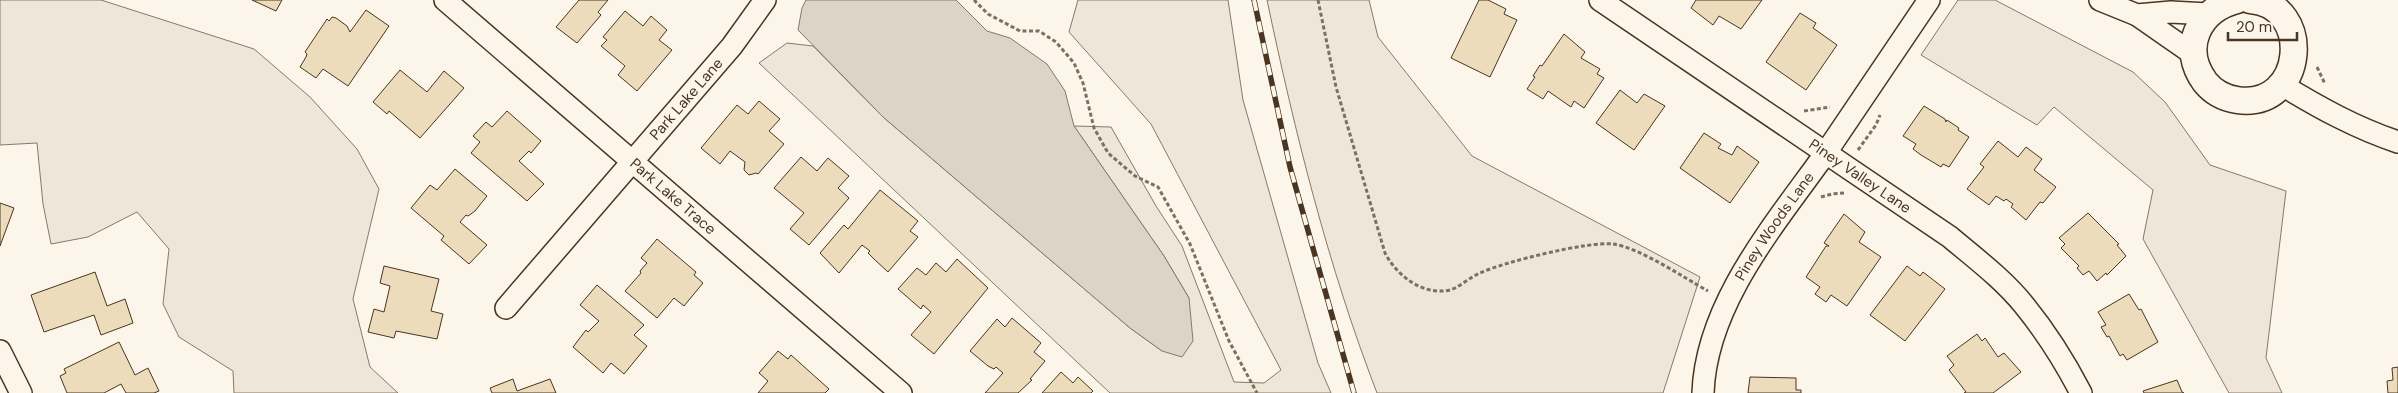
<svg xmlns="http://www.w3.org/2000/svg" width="2398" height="393" viewBox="0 0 2398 393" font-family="'DM Sans',sans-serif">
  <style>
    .green { fill: #ede6d9; stroke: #887966 }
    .water { fill: #dcd4c6; stroke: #887966 }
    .building { fill: #ecdcbc; stroke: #4a3520 }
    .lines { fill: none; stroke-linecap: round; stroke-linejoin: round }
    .minor-casing { stroke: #4a3520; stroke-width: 24 }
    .tertiary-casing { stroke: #4a3520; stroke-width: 29 }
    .path { stroke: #7f6f5c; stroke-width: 3; stroke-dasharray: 4 2.5; stroke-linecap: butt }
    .minor { stroke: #fbf6e9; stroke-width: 21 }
    .tertiary { stroke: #fbf6e9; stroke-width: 26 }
    .rail-casing { stroke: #4a3520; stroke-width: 5.5 }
    .rail { stroke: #fbf6e9; stroke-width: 4; stroke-dasharray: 11; stroke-linecap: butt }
    .labels { text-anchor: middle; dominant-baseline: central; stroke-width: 4; stroke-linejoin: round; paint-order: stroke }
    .street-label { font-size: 15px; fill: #4a3520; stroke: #fbf6e9 }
  </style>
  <rect width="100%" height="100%" fill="#fbf6e9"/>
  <path class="green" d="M0,0h101l153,49 56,48 47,52 22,40 -26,110 17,68 28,26h-164l-1,-22 -54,-34 -16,-33 6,-55 -32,-37 -49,25 -37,7 -8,-40 -6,-61 -37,2z
    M1078,0h150l15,100 75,263 13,30h-221l-351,-330 28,-20 26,3 70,71 247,211 32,23 27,-53 -25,-42 -90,-130 37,1 45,79 26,40 52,136 30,1 17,-13 -130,-246 -82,-92z
    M1267,0h102l9,37 94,119 228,121 -37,116h-286c-49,-127 -82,-260 -110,-393z
    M1958,0h37l138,72 32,30 45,63 76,26 -20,167 16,35h-53l-86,-154 10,-49 -99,-83 -17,18 -116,-70z"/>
  <path class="water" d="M806,0h150l31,31 23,7 37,26 18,27 9,35 90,130 25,42 4,43 -11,16 -20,-6 -32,-23 -247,-211 -85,-87 4,-22z"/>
  <path class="building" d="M252,0h30l-6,11z
    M579,0h29l-10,12 3,3 -24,28 -21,-16z
    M1479,0h9l18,9 -2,5 13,6 -27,57 -39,-19z
    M1696,0h66l-21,29 -22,-13 -6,9 -22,-17z
    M366,10l23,16 -41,60 -25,-17 -7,9 -16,-11 6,-10 1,-3 -2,-2 22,-33 2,2 3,-4 4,1 11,8 3,6z
    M625,11l18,15 8,-10 16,14 -8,10 13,10 -35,41 -19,-16 7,-9 -24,-20 6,-6 -4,-3z
    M1800,13l16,10 -3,5 24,17 -31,45 -40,-28z
    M1564,34l21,18 -4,6 19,11 -3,5 7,4 -20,30 -10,-7 -3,6 -23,-16 -5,8 -16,-10 8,-12 -2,-1 7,-11 2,1z
    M400,70l27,22 17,-21 20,17 -44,50 -31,-27 -2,3 -14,-12z
    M1620,90l17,13 7,-9 21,12 -31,44 -38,-27z
    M759,101l21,18 -11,12 15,13 -26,30 -2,-1 -7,2 -5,-5 1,-8 -15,-11 -10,13 -19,-16 36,-43 11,9z
    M1924,106l21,13 1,3 1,-2 12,8 -1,2 11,7 -20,30 -6,-3 -2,3 -20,-12 -8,-6 3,-5 -13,-8z
    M507,111l34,30 -10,12 -2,-2 -10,10 25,23 -17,17 -56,-48 9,-11 -7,-6 13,-14 6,5z
    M1704,133l17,11 -3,4 14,7 5,-9 22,16 -29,41 -50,-35z
    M1998,141l20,16 8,-10 16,12 -8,11 22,17 -13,16 -3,-1 -14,18 -15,-13 2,-3 -7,-5 -2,2 -8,-5 -7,9 -22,-16 17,-22 -4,-3z
    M801,157l16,14 11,-13 21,18 -11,12 11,10 -40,47 -19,-16 14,-16 -30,-25z
    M455,169l32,27 -12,15 -7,5 -2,-1 -6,7 27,23 -18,19 -28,-24 3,-4 -33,-28 19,-23 7,5z
    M880,190l38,31 -8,10 8,6 -30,35 -14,-13 -6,-6 2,-2 -8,-6 -23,28 -19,-20 24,-28 4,4z
    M0,203l14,5 -14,38z
    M2088,213l31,31 -2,1 9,11 -19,19 -1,-2 -9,8 -8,-10 -6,4 -6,-7 2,-2 -18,-18 4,-4 -6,-6z
    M1844,214l21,18 -6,10 22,15 -34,49 -16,-11 -5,7 -11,-8 5,-7 -14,-10 20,-31h3l-5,-3z
    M657,239l39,33 -2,3 9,8 -19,23 -10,-8 -17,20 -32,-27 16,-18 -1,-2 7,-8 -6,-5z
    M957,259l31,29 -54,66 -23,-19 20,-23 -8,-7 -2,4 -23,-20 19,-21 9,7 10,-12 10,9z
    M384,266l55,13 -8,32 12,3 -6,25 -41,-8 -2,7 -26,-6 6,-23 10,3 6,-26 -10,-3z
    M1907,266l13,10 3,-4 22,17 -40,52 -35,-26z
    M95,272l12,34 18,-7 8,24 -32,12 -7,-20 -50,17 -13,-37z
    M597,285l47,40 -10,10 13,11 -23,28 -13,-11 -8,10 -30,-26 13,-17 2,2 11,-11 -19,-16z
    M2129,294l10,16 2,-1 17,33 -31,18 -4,-6 -3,2 -11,-20 -2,1 -6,-10 5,-2 -8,-13z
    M1012,318l29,25 -7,9 11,9 -15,18 2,1 -14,13h-33l18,-20 -7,-6 -2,2 -6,-3 -18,-15 27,-32 8,8z
    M1977,334l5,7 3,-3 13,19 6,-4 17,19 -28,21h-29l2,-1 -17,-22 5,-5 -7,-9z
    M119,342l16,33 13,-7 11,23 -5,2h-28l-5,-9 -17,9h-37l-7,-17 6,-3 -2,-4z
    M778,351l10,8 3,-4 38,34 -4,4h-67l10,-12 -9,-8z
    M2398,367v26h-10l-1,-12 6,-1 -1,-12z
    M1061,372l12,11 5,-6 15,14 -2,2h-49z
    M1750,377l46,1v12h5v3h-53z
    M513,379l4,12 33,-12 6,14h-64l-2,-5z
    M2177,380l5,12 2,1h-40l-1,-2z"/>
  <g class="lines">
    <defs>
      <g id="minor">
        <path id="s1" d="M445,0l456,393"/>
        <path id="s2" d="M1600,0l350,237c26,22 53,42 74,68 22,27 41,57 57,88"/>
        <path d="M2100,0l37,15 56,39"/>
        <path d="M2137,15l34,-3 37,2"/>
        <path d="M2282,85c38,23 74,43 116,57"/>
        <path id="s3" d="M506,308l226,-262 33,-46"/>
        <path d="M0,351l21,42"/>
        <path id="s4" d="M1703,393c3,-89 72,-169 122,-239 35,-51 69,-103 104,-154"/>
      </g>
      <path id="tertiary" d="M2237,0c-39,10 -57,48 -32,82 8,10 19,16 32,18 69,10 77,-96 13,-100"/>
    </defs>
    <use href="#minor" class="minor-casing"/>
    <use href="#tertiary" class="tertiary-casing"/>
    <path class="path" d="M974,0l14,14 32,17h19l17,11 18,21 9,20 11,45 14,25 27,23 23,11 32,57 39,97 28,52
      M1318,0l18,87 49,166c12,23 38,43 65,37 10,-3 20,-13 30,-17 24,-11 108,-32 133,-29 27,4 70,33 95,47
      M2317,67l8,17
      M1804,111l26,-4
      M1858,150l18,-25 4,-10
      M1821,197l11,-3 12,-1"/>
    <use href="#minor" class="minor"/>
    <use href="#tertiary" class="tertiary"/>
    <defs>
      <path id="rail" d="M1254,0l36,167 64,226"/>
    </defs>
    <use href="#rail" class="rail-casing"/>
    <use href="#rail" class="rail"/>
  </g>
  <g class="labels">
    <g class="street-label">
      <text stroke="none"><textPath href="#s3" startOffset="276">Park Lake Lane</textPath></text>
      <text stroke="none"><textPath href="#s2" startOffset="314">Piney Valley Lane</textPath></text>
      <text stroke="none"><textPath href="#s1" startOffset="301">Park Lake Trace</textPath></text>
      <text stroke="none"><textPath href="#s4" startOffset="184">Piney Woods Lane</textPath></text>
    </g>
  </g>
  <path d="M2228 32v8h69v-8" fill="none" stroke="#4a3520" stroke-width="2.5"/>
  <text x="2236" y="32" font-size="15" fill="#4a3520" stroke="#fbf6e9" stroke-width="4" paint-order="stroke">20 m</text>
</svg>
